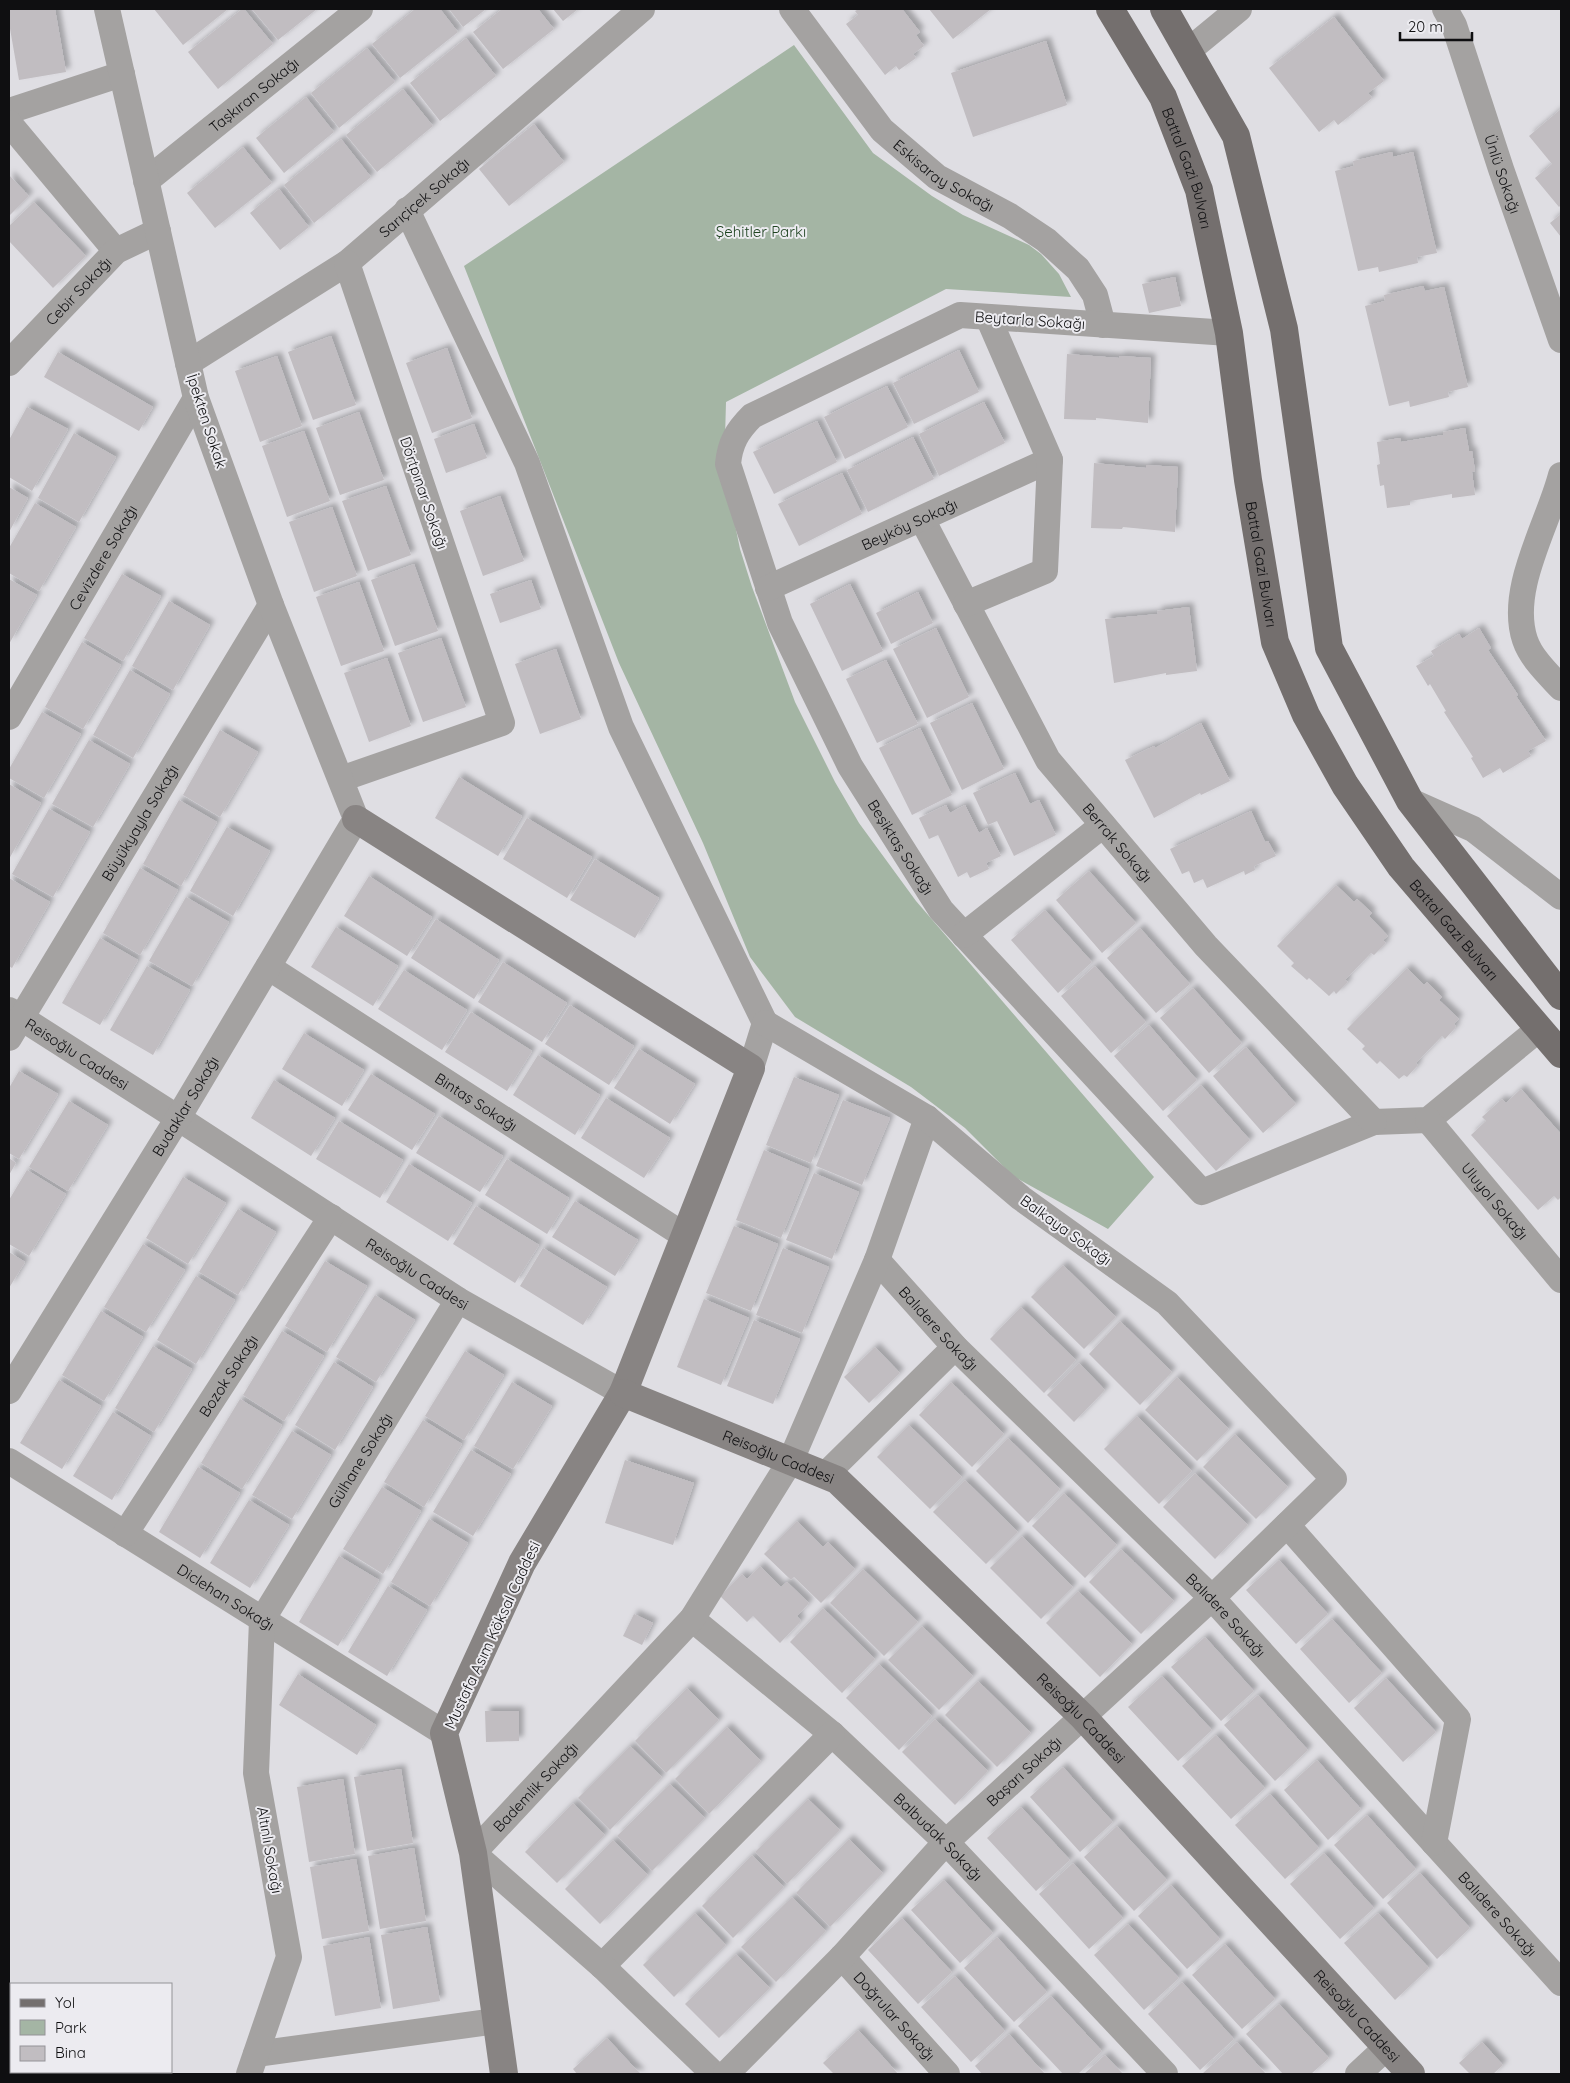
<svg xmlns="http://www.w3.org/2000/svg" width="1570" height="2083" viewBox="0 0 1570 2083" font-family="Quicksand,sans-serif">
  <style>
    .green { fill: #a4b5a4 }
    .building { fill: #c1bdc1; filter: url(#shadow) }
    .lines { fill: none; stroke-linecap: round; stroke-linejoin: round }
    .street { stroke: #a4a2a1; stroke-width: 26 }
    .secondary { stroke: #888483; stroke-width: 28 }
    .primary { stroke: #746f6e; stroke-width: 28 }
    .labels { text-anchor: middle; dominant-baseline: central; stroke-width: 4; stroke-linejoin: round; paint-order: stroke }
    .street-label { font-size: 15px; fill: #0f0f11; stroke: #ecebf0 }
    .park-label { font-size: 15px; fill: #1e4320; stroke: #ecebf0 }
  </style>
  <defs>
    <filter id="shadow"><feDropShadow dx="4.5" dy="-4.5" stdDeviation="2.5" flood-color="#0004"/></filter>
  </defs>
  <rect width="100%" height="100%" fill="#dfdee3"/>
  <path class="green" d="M794,45l79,108 59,43 31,19 66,30 12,9 18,20 12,23 -125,-8 -220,113 -1,36 7,72 8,39 12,38 43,115 40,80 24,41 57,78 238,276 -46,52 -95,-53 -48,-48 -54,-41 -116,-70 -45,-60 -47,-114 -84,-180 -155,-397z"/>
  <path class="building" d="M9,9h46l11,63 -47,8 -10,-57z
    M154,9h74l-45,36z
    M242,9h2l29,35 -55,45 -30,-37z
    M252,9h65l-39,31z
    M415,9h25l18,23 -58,46 -28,-34z
    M449,9h37l-23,18z
    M502,9h36l16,20 -51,40 -30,-37z
    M553,9h25l-15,12z
    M859,9h43l18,23 -4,3 8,11 -11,8 3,4 -17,12 -3,-4 -11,9 -39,-51 12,-9 -3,-4z
    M929,9h62l-38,30z
    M1334,17l50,64 -16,12 4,5 -34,27 -4,-5 -15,12 -50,-64z
    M466,38l30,38 -56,45 -30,-38z
    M1046,41l21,64 -94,32 -22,-64z
    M367,48l28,34 -56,46 -28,-35z
    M403,89l30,37 -56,46 -31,-37z
    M306,97l28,35 -50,41 -28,-35z
    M1561,109v96l-2,2 -24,-29 17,-14 -23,-28z
    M534,124l30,38 -55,44 -30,-37z
    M341,139l30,38 -57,46 -30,-38z
    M243,147l29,36 -57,45 -28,-35z
    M1392,152l1,5 20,-5 24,101 -20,4 1,6 -39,9 -1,-5 -20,4 -23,-100 19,-5 -1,-5z
    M9,175l20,21 -20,20z
    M279,189l30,38 -29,23 -30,-37z
    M34,202l52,54 -33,32 -44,-47v-15z
    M1561,214v23l-11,-14z
    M1175,277l6,29 -32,7 -7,-29z
    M1423,286l2,5 19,-4 24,100 -20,5 1,5 -39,10 -1,-6 -20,5 -24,-100 20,-5 -1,-6z
    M331,336l25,69 -43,15 -25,-68z
    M447,348l25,70 -40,15 -26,-70z
    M959,350l20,42 -65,32 -21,-41z
    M58,352l95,55 -14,24 -95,-54z
    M1067,354l52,4 1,-2 31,2 -3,65 -52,-5v2l-32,-1z
    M277,356l25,70 -42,16 -25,-71z
    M887,386l21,41 -63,32 -21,-42z
    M984,402l21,41 -66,33 -20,-42z
    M27,407l41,22 -36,62 -23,-14v-37z
    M359,412l25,68 -44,15 -24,-67z
    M817,421l20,41 -63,32 -21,-42z
    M474,424l13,34 -41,15 -12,-34z
    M1465,428l4,23h3l3,20 -3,1 3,23 -23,3v-4l-42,7v4l-23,3 -3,-23 -4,1 -3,-21 3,-1 -3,-22 23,-4 1,4 42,-7v-3z
    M304,431l26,70 -43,16 -25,-71z
    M74,433l42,24 -37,65 -41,-24z
    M913,437l21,42 -66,33 -21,-42z
    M1094,463l52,5v-3l32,2 -3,65 -52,-5 -1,2 -31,-1z
    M842,473l20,41 -63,32 -21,-42z
    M386,486l25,69 -43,16 -26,-70z
    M9,487l19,11 -19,34z
    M500,496l24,65 -41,15 -23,-65z
    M35,503l41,24 -37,64 -30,-18v-25z
    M332,507l25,69 -43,16 -25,-70z
    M414,564l24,67 -43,15 -24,-66z
    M122,574l39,22 -38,65 -39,-23z
    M9,579l28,16 -28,49z
    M531,580l10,29 -41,14 -10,-29z
    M359,582l25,69 -43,15 -25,-69z
    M850,584l33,67 -41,20 -32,-67z
    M918,592l15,31 -42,21 -15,-31z
    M169,601l41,24 -37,65 -41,-24z
    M1189,607l8,64 -31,4v-2l-52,10 -9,-64 53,-5 -1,-3z
    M936,628l33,69 -42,21 -34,-69z
    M1479,628l12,20 -3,2 30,45 -2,1 30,45 -18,10 3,5 -28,17 -3,-5 -17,10 -12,-20 2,-1 -29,-45 2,-1 -16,-27 -2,2 -12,-20 18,-10 -3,-5 28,-17 3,5z
    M441,638l25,69 -43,15 -25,-69z
    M82,642l39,23 -38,64 -38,-22z
    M556,649l25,70 -41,15 -25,-70z
    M387,658l24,68 -42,16 -25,-69z
    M886,660l32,64 -41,19 -31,-64z
    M130,670l40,24 -37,64 -40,-23z
    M972,703l32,66 -42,21 -32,-67z
    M42,712l39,22 -37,64 -35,-20v-9z
    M1201,723l29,58 -29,14 -1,-2 -46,25 -29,-58 29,-14 1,2z
    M920,728l32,67 -40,20 -33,-67z
    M220,730l38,22 -38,65 -37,-22z
    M89,740l41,24 -37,63 -41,-23z
    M1015,773l15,31 9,-4 17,35 -42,21 -17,-35 -9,4 -15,-32z
    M459,777l63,39 -24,40 -63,-38z
    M9,784l32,19 -32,56z
    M179,800l38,22 -36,64 -38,-22z
    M946,805l4,8 15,-8 14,28 8,-5 14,28 -15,7 3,6 -19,9 -3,-6 -9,5 -20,-42 -9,4 -10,-21z
    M49,809l41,23 -37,65 -41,-23z
    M1251,811l14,31 3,-1 8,15 -22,10 1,4 -10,5 -1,-4 -37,17 -4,-9 -9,4 -5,-12 -7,3 -12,-25z
    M527,818l65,39 -25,41 -64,-39z
    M227,827l43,24 -37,65 -43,-25z
    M595,859l64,39 -24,40 -65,-38z
    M140,868l38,22 -38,65 -37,-22z
    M1089,871l47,52 -34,30 -46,-53z
    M369,876l63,41 -25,39 -63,-40z
    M9,878l41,24 -38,66 -3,-2z
    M1336,885l18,17 3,-3 15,14 -3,3 19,20 -5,4 3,3 -12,12 -3,-2 -26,27 3,2 -12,12 -2,-3 -5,5 -20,-18 -2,2 -16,-14 3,-3 -17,-17z
    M186,897l43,25 -37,64 -43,-25z
    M1045,910l47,52 -34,31 -47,-53z
    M436,919l63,41 -25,39 -63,-41z
    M336,927l62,39 -25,40 -62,-39z
    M1140,928l50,56 -34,29 -49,-55z
    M100,938l38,22 -38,65 -38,-22z
    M503,962l64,41 -25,39 -64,-40z
    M147,966l43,24 -37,65 -43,-25z
    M1095,966l51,56 -35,31 -50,-57z
    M1407,968l17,17 3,-3 15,15 -3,3 20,19 -5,5 2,3 -11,12 -3,-3 -26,27 2,2 -11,12 -3,-2 -5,4 -19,-18 -3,3 -15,-15 3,-3 -18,-17z
    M404,970l63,40 -25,40 -64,-41z
    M1193,988l49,55 -33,30 -49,-55z
    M570,1005l64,41 -25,39 -64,-41z
    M471,1012l61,39 -25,40 -62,-39z
    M1149,1025l48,55 -34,31 -49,-55z
    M304,1033l60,37 -22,36 -60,-37z
    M1246,1047l50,57 -33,29 -50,-57z
    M639,1049l56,35 -25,40 -56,-36z
    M538,1055l62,40 -25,40 -62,-40z
    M19,1071l39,23 -39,65 -10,-6v-65z
    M371,1074l64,40 -23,36 -64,-40z
    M794,1077l45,18 -28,68 -45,-18z
    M274,1080l61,38 -24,38 -60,-38z
    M1201,1085l49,55 -34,31 -49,-55z
    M1521,1089l40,45v63l-3,3 -4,-4 -16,14 -67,-75 15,-14 -4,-4 20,-18 4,4z
    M606,1098l64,40 -26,40 -63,-40z
    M843,1100l47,18 -28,67 -46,-19z
    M69,1101l39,24 -40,66 -39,-24z
    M439,1116l64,40 -23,36 -64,-39z
    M339,1121l64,39 -23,38 -64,-39z
    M764,1150l45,19 -28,69 -45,-18z
    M9,1158l7,5 -7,12z
    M507,1159l62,39 -22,36 -62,-39z
    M409,1164l63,39 -24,38 -62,-39z
    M27,1170l39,24 -37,62 -20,-12v-44z
    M814,1173l45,19 -27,67 -46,-19z
    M183,1177l43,26 -38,61 -42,-26z
    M575,1201l63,39 -23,36 -63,-39z
    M476,1206l63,39 -24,38 -62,-39z
    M238,1209l38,23 -38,63 -39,-23z
    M734,1226l44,18 -27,67 -45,-18z
    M143,1244l42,26 -39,62 -42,-25z
    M543,1248l64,39 -24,38 -63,-39z
    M783,1248l46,19 -27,66 -46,-18z
    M9,1252l16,10 -16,26z
    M325,1261l42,25 -40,66 -42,-26z
    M1063,1265l53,52 -32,32 -53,-52z
    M196,1276l39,24 -39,64 -39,-24z
    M375,1295l40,25 -39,62 -40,-25z
    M704,1299l45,19 -28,67 -44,-18z
    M1021,1307l55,53 -32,33 -54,-54z
    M101,1311l42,26 -39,64 -42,-26z
    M754,1320l46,19 -27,65 -46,-18z
    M1120,1321l52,51 -32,33 -51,-51z
    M282,1331l42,25 -40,65 -41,-26z
    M153,1346l39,23 -38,63 -39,-24z
    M875,1347l25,26 -31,30 -25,-26z
    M465,1351l39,24 -40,65 -39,-24z
    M334,1362l39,25 -38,63 -40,-25z
    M1079,1363l26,27 -31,32 -27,-27z
    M1177,1377l52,52 -32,32 -52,-51z
    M59,1380l42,26 -39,63 -42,-26z
    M512,1382l40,24 -39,63 -39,-23z
    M951,1382l53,52 -32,33 -53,-52z
    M240,1399l42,26 -40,64 -41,-26z
    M113,1412l38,24 -39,64 -39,-24z
    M1137,1416l55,55 -33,33 -55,-55z
    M423,1420l39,24 -38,63 -40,-25z
    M909,1425l53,52 -32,32 -53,-52z
    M292,1431l39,24 -39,64 -40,-24z
    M1235,1434l53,53 -32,32 -53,-52z
    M1008,1438l52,51 -32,34 -52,-52z
    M471,1450l40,24 -38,62 -40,-24z
    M625,1460l69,23 -21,62 -68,-22z
    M198,1467l42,26 -40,65 -41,-26z
    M1195,1473l53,52 -33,34 -52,-52z
    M965,1480l53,52 -32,32 -53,-52z
    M382,1487l39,24 -38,63 -40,-25z
    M1064,1493l53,52 -32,33 -53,-52z
    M249,1500l40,25 -39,63 -40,-25z
    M429,1519l39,24 -38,63 -39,-24z
    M797,1521l26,26 5,-5 27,27 -34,34 -27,-26 -3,3 -27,-26z
    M1022,1536l51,51 -32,32 -51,-51z
    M1121,1549l53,52 -33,33 -52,-52z
    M339,1556l40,24 -41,66 -39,-24z
    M1279,1560l49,54 -32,30 -50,-54z
    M760,1566l21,21 6,-5 22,21 -12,13 4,5 -21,22 -27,-27 -6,6 -27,-26 22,-22 5,5z
    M863,1569l55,53 -34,34 -54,-53z
    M388,1586l39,24 -40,66 -39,-24z
    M1078,1591l54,53 -32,33 -54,-54z
    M823,1608l52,51 -33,34 -52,-51z
    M634,1614l19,9 -11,22 -19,-9z
    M1332,1619l50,54 -33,30 -49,-54z
    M922,1626l51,50 -34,34 -51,-50z
    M1205,1637l49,54 -33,30 -50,-54z
    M879,1664l53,52 -33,34 -53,-52z
    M298,1674l78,51 -19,30 -78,-50z
    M1162,1676l50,54 -34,31 -50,-54z
    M1386,1678l50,54 -33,30 -49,-54z
    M978,1681l53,52 -34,34 -52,-52z
    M687,1688l32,32 -53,53 -31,-32z
    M1258,1695l50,55 -33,31 -51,-56z
    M485,1711h34v30l-33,1z
    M935,1719l53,52 -33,34 -53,-53z
    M727,1727l34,34 -52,53 -34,-35z
    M1216,1735l49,53 -34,31 -49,-53z
    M630,1746l32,31 -52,53 -32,-32z
    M1317,1760l44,49 -33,31 -44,-50z
    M1063,1767l50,55 -33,30 -50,-55z
    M401,1769l12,74 -46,8 -13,-74z
    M343,1779l12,75 -46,8 -12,-75z
    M670,1784l35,34 -53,53 -35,-35z
    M1270,1794l49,54 -34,31 -50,-54z
    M808,1799l32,31 -53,54 -32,-32z
    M573,1803l32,32 -48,48 -32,-31z
    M1021,1807l49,53 -34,31 -49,-53z
    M1367,1815l49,54 -33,30 -49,-54z
    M1117,1826l50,54 -33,31 -50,-54z
    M849,1839l34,34 -53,54 -34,-34z
    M613,1840l35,35 -48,49 -35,-35z
    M414,1848l12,73 -46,8 -12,-73z
    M1324,1853l50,55 -34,31 -50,-55z
    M752,1855l32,32 -51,51 -31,-32z
    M356,1859l13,72 -47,8 -12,-72z
    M1073,1863l50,55 -34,31 -50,-55z
    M1420,1873l50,55 -33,31 -50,-56z
    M944,1880l49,53 -33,30 -49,-53z
    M1171,1885l49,54 -33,30 -49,-53z
    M792,1897l34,34 -50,51 -35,-35z
    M695,1913l31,32 -52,52 -31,-32z
    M1378,1913l51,55 -34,32 -51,-57z
    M902,1918l50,54 -34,32 -50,-54z
    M1128,1924l51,54 -35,32 -50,-55z
    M427,1927l13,74 -47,8 -12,-74z
    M369,1937l12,71 -46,8 -12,-70z
    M997,1937l50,55 -33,30 -50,-54z
    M1225,1944l50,55 -33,30 -50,-54z
    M736,1954l34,34 -51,50 -34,-34z
    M955,1976l50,55 -34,31 -50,-55z
    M1182,1982l52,57 -34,31 -52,-56z
    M1051,1996l51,55 -24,23h-15l-45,-48z
    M1279,2004l50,54 -18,16h-28l-37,-40z
    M858,2030l26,28 14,16h-64l-11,-11z
    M1009,2034l25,28 11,12h-63l-7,-8z
    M607,2038l24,26 10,10h-64l-4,-5z
    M1237,2042l29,32h-64z
    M1482,2042l21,23 -10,9h-23l-11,-11z
    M1105,2055l18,19h-39z"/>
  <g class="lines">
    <g class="street">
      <path id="s1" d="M792,9l90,121 55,47 73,39 36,24 32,29 17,26 8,30"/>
      <path id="s2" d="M1445,9l9,16 47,144 60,171"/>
      <path d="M1188,51l51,-42"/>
      <path d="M9,111l113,-37"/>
      <path d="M9,123l107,128"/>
      <path id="s3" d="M146,181l214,-172"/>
      <path d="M407,210l120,253 94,264 144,296 -14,45"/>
      <path id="s4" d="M1229,333l-269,-18 -208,101c-15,15 -22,27 -24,48l52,159 70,143 91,144 261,282 172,-70 54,-2 111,-91"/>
      <path id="s5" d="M9,363l107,-112 42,-20"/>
      <path id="s6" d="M188,363l159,-100 295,-254"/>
      <path d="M1561,475c-13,50 -53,114 -36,165 6,18 23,34 36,48"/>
      <path id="s7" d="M922,519l126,241 158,186 168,176"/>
      <path id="s8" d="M768,588l282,-128"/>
      <path d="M966,604l79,-33 5,-111 -62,-143"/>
      <path id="s9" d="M9,717l187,-319"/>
      <path d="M341,779l161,-56 -155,-460"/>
      <path d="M1410,801l63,28 88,68"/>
      <path d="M964,935l139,-110"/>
      <path id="s10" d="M268,967l417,269"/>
      <path id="s11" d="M9,1010l169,108 280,182 165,93"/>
      <path id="s12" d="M9,1038l262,-433"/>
      <path id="s13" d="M1428,1120l133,160"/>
      <path id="s14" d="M877,1260l78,87 257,251 349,385"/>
      <path id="s15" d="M9,1391l169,-273 178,-299 -85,-214 -75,-207 -89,-389"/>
      <path id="s16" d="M9,1461l435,272"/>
      <path d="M825,1475l130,-128"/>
      <path d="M1287,1525l171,194 -24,124"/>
      <path id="s17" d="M125,1534l206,-317"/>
      <path id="s18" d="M692,1619l140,115 114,108 219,232"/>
      <path id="s19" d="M842,1957l105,117"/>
      <path d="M602,1966l230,-232"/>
      <path d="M256,2054l240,-33"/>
      <path id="s20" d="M249,2074l40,-117 -33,-184 6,-153 196,-320"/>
      <path id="s21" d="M714,2074l-112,-108 -129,-113 219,-234 99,-159 86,-200 50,-142"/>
      <path id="s22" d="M726,2074l116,-117 104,-115 266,-244 122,-119 -167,-176 -146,-105 -94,-80 -162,-95"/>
      <path d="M1358,2074l29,-27"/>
    </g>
    <g class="secondary">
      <path d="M356,819l395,249 -128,325 -101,170 -78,170 29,120 31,221"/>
      <path id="s23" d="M623,1393l214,87 246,237 328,357"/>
    </g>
    <g class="primary">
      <path id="s24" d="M1110,9l53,88 36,93 30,143 19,147 27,162 31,73 39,70 56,82 160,187"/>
      <path d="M1164,9l72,127 48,193 45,319 81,153 151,195"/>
    </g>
  </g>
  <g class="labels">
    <g class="street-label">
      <text stroke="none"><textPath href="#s3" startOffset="138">Taşkıran Sokağı</textPath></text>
      <text stroke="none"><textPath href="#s24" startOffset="178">Battal Gazi Bulvarı</textPath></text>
      <text stroke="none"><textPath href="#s1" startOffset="228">Eskisaray Sokağı</textPath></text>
      <text stroke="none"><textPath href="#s2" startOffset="175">Ünlü Sokağı</textPath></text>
      <text stroke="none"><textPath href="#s6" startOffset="289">Sarıçiçek Sokağı</textPath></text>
      <text stroke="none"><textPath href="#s5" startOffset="100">Cebir Sokağı</textPath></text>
      <text transform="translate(1030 320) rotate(4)">Beytarla Sokağı</text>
      <text transform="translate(207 421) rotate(72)">İpekten Sokak</text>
      <text transform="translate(424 493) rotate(71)">Dörtpınar Sokağı</text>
      <text stroke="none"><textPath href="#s8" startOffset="155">Beyköy Sokağı</textPath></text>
      <text stroke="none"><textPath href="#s9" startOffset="185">Cevizdere Sokağı</textPath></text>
      <text stroke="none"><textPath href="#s24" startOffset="582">Battal Gazi Bulvarı</textPath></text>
      <text stroke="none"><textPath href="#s12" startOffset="252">Büyükyayla Sokağı</textPath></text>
      <text stroke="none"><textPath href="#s7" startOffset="380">Berrak Sokağı</textPath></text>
      <text stroke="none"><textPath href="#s4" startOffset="978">Beşiktaş Sokağı</textPath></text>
      <text stroke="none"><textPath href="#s24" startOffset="1002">Battal Gazi Bulvarı</textPath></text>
      <text stroke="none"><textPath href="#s11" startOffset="81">Reisoğlu Caddesi</textPath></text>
      <text stroke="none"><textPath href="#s10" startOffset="248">Bintaş Sokağı</textPath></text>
      <text stroke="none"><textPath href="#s15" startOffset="335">Budaklar Sokağı</textPath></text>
      <text stroke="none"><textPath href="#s13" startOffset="105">Uluyol Sokağı</textPath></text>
      <text transform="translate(1066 1230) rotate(36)">Balkaya Sokağı</text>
      <text stroke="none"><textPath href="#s11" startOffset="486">Reisoğlu Caddesi</textPath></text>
      <text stroke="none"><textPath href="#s14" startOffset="92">Balıdere Sokağı</textPath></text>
      <text stroke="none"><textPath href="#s17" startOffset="189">Bozok Sokağı</textPath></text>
      <text stroke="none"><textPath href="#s23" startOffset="168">Reisoğlu Caddesi</textPath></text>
      <text stroke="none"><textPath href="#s20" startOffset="651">Gülhane Sokağı</textPath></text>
      <text stroke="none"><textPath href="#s16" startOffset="256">Diclehan Sokağı</textPath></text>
      <text stroke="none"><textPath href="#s14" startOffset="498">Balıdere Sokağı</textPath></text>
      <text transform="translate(492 1635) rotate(-65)">Mustafa Asım Köksal Caddesi</text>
      <text stroke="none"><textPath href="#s23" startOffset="572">Reisoğlu Caddesi</textPath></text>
      <text stroke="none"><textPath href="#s22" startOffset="425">Başarı Sokağı</textPath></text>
      <text stroke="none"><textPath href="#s21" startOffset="418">Bademlik Sokağı</textPath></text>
      <text stroke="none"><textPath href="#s18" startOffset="329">Balbudak Sokağı</textPath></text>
      <text transform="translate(270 1850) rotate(80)">Altınlı Sokağı</text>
      <text stroke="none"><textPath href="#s14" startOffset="902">Balıdere Sokağı</textPath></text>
      <text stroke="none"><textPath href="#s23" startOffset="978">Reisoğlu Caddesi</textPath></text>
      <text stroke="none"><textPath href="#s19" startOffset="79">Doğrular Sokağı</textPath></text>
    </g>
    <g class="park-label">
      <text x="761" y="231">Şehitler Parkı</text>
    </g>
  </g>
  <rect width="1570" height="2083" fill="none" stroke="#0f0f11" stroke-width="20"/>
  <rect x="10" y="1983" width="162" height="90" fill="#ecebf0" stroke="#949397"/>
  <rect x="20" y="1999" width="25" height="8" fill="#746f6e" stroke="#949397"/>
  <text x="55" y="2008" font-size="15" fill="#0f0f11">Yol</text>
  <rect x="20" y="2020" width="25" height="15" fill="#a4b5a4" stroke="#949397"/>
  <text x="55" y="2033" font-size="15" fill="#0f0f11">Park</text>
  <rect x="20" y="2046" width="25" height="15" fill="#c1bdc1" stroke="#949397"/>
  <text x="55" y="2058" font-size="15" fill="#0f0f11">Bina</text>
  <path d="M1400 32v8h72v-8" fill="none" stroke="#0f0f11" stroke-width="2.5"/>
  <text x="1408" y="32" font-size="15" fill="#0f0f11" stroke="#ecebf0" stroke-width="4" paint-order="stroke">20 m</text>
</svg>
